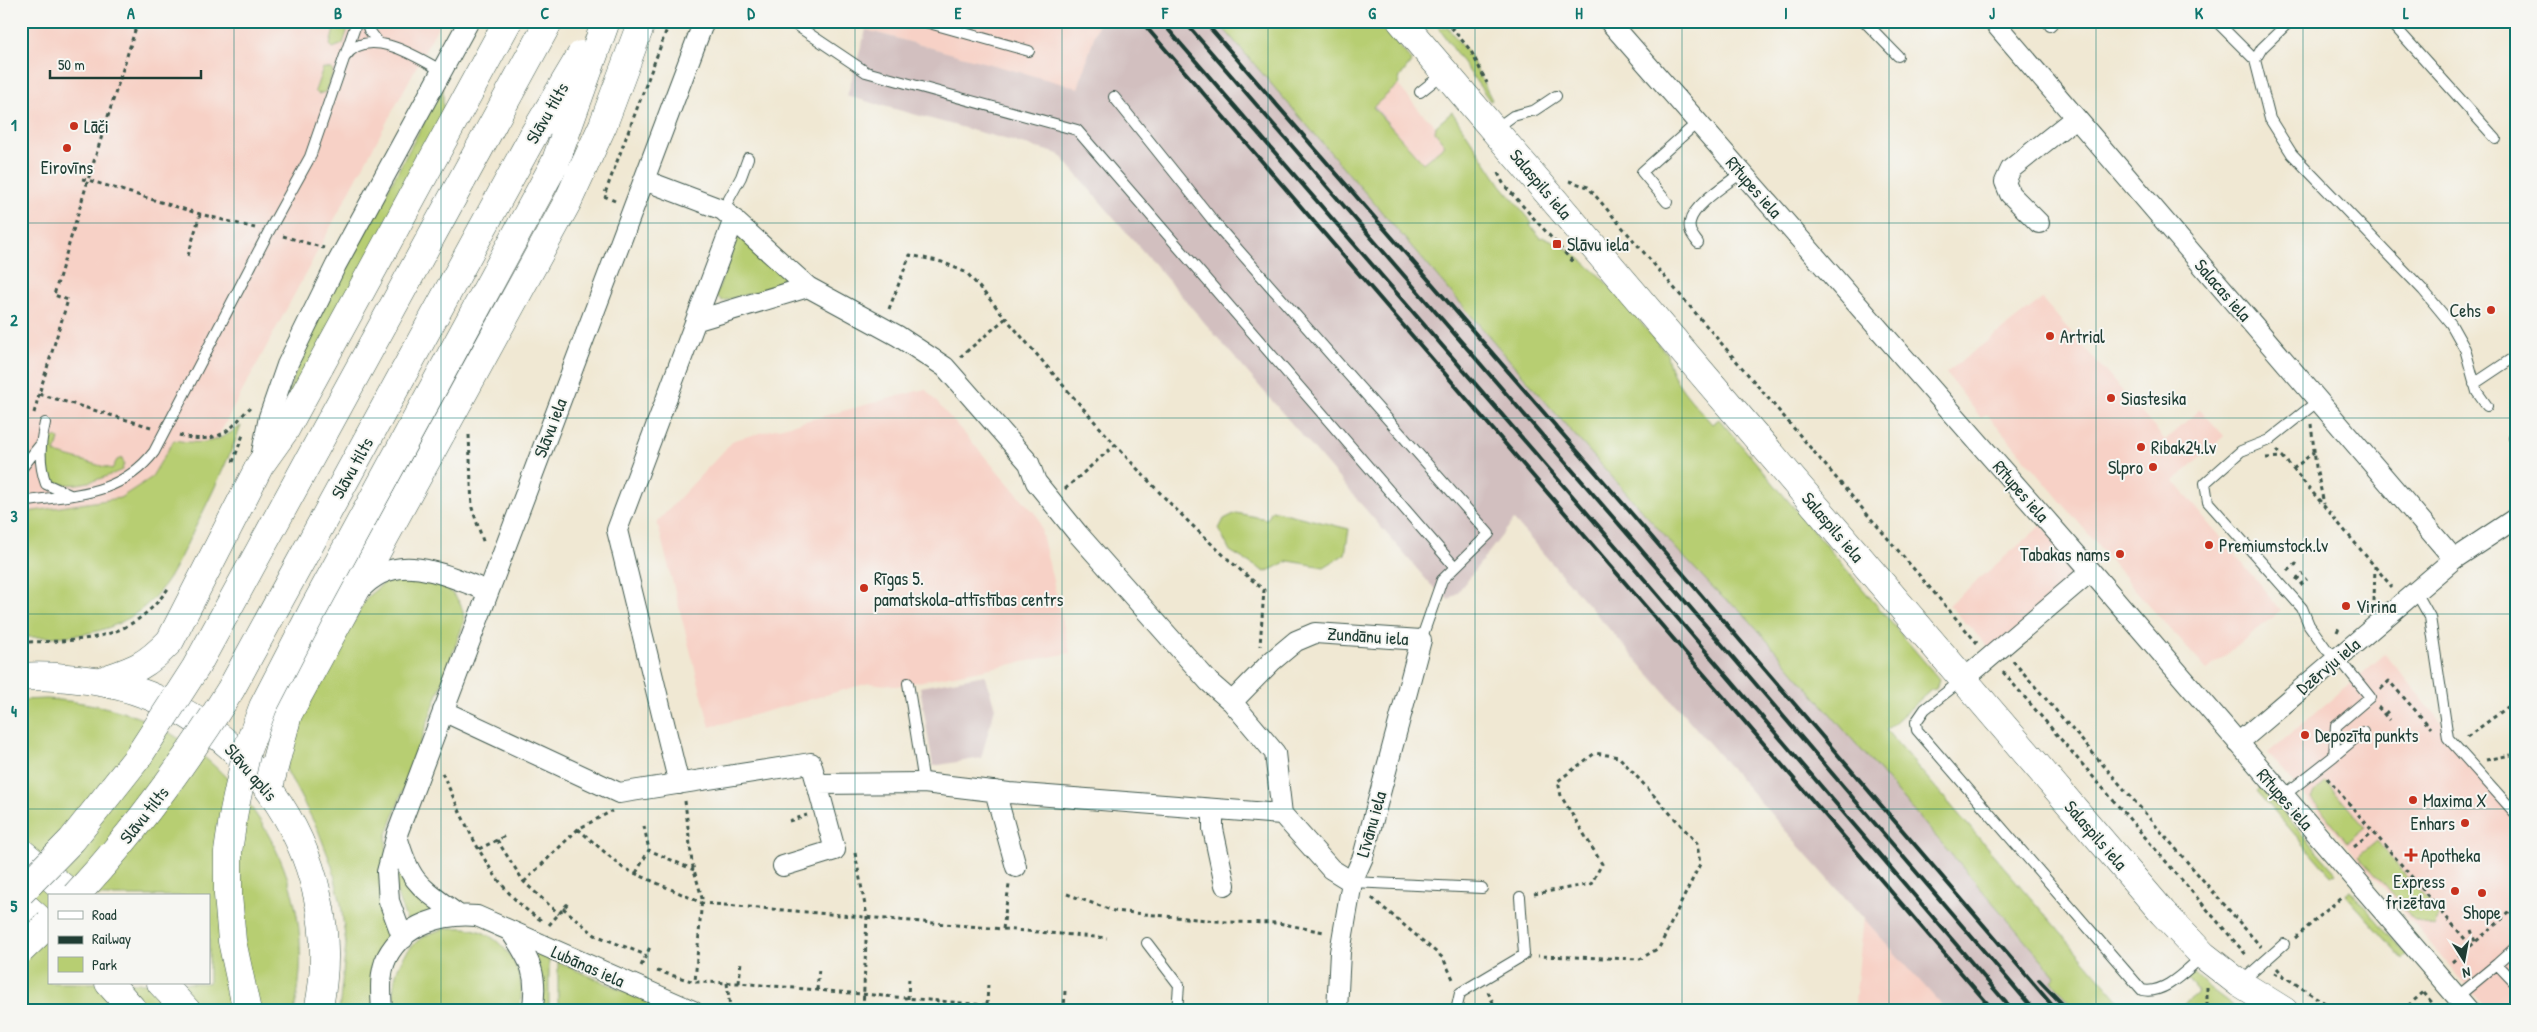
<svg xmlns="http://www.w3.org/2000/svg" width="2537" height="1032" viewBox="0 0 2537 1032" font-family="'Patrick Hand',sans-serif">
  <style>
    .built { fill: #f7d1c6 }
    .industrial { fill: #d2bfbf }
    .green { fill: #b7ce72; stroke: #6b8653; fill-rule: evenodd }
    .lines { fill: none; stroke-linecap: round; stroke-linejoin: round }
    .lane-casing { stroke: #3e574c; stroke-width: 12 }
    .street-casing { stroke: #3e574c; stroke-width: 22 }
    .secondary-casing { stroke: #3e574c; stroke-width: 29 }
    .primary-casing { stroke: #3e574c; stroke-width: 29 }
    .highway-casing { stroke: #3e574c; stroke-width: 29 }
    .path { stroke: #3e574c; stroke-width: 3; stroke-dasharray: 4 4; stroke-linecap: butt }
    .lane { stroke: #fff; stroke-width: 10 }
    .street { stroke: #fff; stroke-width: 20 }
    .secondary { stroke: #fff; stroke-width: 28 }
    .primary { stroke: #fff; stroke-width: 28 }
    .highway { stroke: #fff; stroke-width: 28 }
    .rail { stroke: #1f3d34; stroke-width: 4 }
    .highway-bridge-casing { stroke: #3e574c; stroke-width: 29; stroke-linecap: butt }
    .highway-bridge { stroke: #fff; stroke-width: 28 }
    .grid { fill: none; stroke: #0f766e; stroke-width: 1; stroke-opacity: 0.55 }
    .poi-dot { fill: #c8321e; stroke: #f6f6f2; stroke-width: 2 }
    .labels { text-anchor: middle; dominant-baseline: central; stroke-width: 4; stroke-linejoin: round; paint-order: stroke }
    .street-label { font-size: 18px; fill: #1f3d34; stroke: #f6f6f2 }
    .poi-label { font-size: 18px; fill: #1f3d34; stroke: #f6f6f2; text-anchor: start }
    .neatline { fill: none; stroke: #0f766e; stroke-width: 2 }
    .grid-label { font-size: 16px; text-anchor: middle; font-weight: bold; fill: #0f766e }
  </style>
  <rect width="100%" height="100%" fill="#f6f6f2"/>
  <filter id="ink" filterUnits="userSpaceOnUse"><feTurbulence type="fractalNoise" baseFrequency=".02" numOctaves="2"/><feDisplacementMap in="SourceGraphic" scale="10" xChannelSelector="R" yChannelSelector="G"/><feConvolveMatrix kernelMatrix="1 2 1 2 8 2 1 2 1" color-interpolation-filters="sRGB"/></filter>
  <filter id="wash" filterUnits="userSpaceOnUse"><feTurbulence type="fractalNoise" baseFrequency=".0096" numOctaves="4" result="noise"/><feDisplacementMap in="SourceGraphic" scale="20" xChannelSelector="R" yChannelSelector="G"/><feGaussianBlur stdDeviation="1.12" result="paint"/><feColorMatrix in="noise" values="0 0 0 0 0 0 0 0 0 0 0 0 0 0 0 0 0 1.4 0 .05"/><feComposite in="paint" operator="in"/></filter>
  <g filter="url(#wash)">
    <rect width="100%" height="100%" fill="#f0e8d3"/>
    <path class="built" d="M21,21h420l-258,481 -162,22z
      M835,21h264l-21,68z
      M1398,85l22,26 37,36 -31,26 -53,-67z
      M2042,299l123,141 35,-31 24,27 -50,45 107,129 -74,60 -62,-69 -158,-187 -6,4 -35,-45z
      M925,389l113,128 32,136 -174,33 -27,-3 -159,44 -53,-205 77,-82z
      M2042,525l41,48 -92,77 -42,-45z
      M2385,654l131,160v197h-28l-220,-258z
      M1864,917l83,94h-93z"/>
    <path class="industrial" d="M1099,21h206l581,709 242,281h-181l-142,-158 -291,-333 -57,73 -8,7 -19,-16 -371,-430 -212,-58 19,-66 212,58z
      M985,675l10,33 -14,50 -48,8 -13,-79z"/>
    <path class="green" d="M336,21l14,1 -7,22 -10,4 -3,-3z
      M1217,21h161l34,40 -12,16 -2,8 -25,22 50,56 22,-18 -10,-13 1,-6 16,-14 49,73 31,37 -2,3 11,13 3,-1c49,19 89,78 123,117 3,27 28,50 45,70l7,-5 220,260 -3,10 -5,1 -45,40 242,281 -51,-1 -25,-29 4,-5 -305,-354 -14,-15 -13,-8 -44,-46 -117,-131z
      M1438,27l10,1 22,28 22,44 -2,1z
      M323,68l9,1 1,4 -8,19 -7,2 -3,-3z
      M443,87v17l3,12 -167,303 28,-79z
      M746,236l35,35 3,9 -6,6 -56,15 -6,-6 21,-57z
      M241,426c-14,37 -31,72 -49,108 -10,19 -20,43 -34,59 -15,18 -36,31 -57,37 -26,8 -53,7 -80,7v-124l99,-15 31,-20 23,-38c30,5 42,3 67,-14z
      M56,437l3,2 -4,14 57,16 5,-9 5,-2 2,5 -2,7c-20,9 -73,30 -79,-5 -1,-8 4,-19 7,-27z
      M1272,510l77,19 -4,25 -21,13 -35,-6 -24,11 -35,-21 -11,-22 5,-10 12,-6 31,6z
      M400,577c30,2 64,10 64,45l-78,215 4,90 -15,84h-36l7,-66 -5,-41 -9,-38 -14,-36 -32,-61 7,-35 74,-137 18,-15z
      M47,699c40,3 80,10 116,30 98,54 158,170 131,282h-273v-311zM49,896h160v87h-160z
      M2326,782l39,45 -18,15 -35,-43 3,-7z
      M2261,787l75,86 -5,3 -74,-85z
      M2377,841l62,73 -5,13 -20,-8 -55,-63z
      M397,871l17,24 18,10v6l-24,11c-7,-15 -16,-34 -11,-51z
      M2350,890l57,65 -4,4 -58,-65z
      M448,928c7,0 16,-1 24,1 34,7 59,48 46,82h-121c-10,-27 3,-61 28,-75 7,-4 16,-6 23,-8z
      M534,951l15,6v54h-9z
      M558,962l95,42 8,7h-103z
      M2193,972l14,14 33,25h-65l23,-18 -12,-15z"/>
  </g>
  <g filter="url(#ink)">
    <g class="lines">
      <defs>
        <path id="lane" d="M366,21l3,9 9,12
          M790,21l76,51 211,58 378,437
          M922,21l107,30
          M1864,21l34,35
          M2216,21l39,39 15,59 22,35 131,136 28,34 14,25 12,43 10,14
          M2390,21l106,118
          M2050,26l5,-5
          M345,57c22,-32 71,-1 97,14
          M2255,60l7,-12 28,-27
          M1420,92l24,-19
          M1114,97l105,131 270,306 -47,46 -21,60
          M1495,129l18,-13 22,-6 21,-14
          M1667,202l-25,-30 56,-50
          M723,210l18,-33 7,-19
          M1698,243c-5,-7 -10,-12 -8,-21 3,-17 37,-38 51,-49
          M2474,384l42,-28
          M45,423c-5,22 -7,39 1,61l24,11
          M2514,438l2,2
          M21,469l20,-25
          M21,502c52,-8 98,-5 133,-50l115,-221 41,-74 47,-136
          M2416,592l14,25 18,121 68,76
          M1962,680l-37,29 -9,13 1,8 225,260c23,5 44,-20 61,-34
          M908,683l16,100
          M2334,756l29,-24
          M2283,796l51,-40 2,-30 34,-29 -32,-40 -11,-7 -18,-25 -7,-17 -94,-106 -3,-19 36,-32 28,-11 49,-39
          M1352,882l130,6
          M1147,943l32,42 -2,26
          M2497,964l19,-17
          M2240,983l44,-39
          M2457,997l40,-33 19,20
          M1456,1011l4,-18 64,-38 -4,-58"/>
        <path id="street" d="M1609,21l474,541 386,449
          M1993,21l461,538
          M644,180l79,30 85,77 90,49 47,31 84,96 7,19 42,52 131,148 23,20 43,51 7,61 49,55 21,13
          M2039,223l-29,-29 -5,-12 6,-13 64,-51
          M698,320l110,-33
          M261,458l8,-41 18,-52 49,-100 133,-244
          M359,591c37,-43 85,-16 129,0
          M1963,680l128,-109
          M1232,702l40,-41 24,-20 19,-8 106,7 -58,217 -11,25 -12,70 -3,59
          M443,711l176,82 192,-30 6,21 107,-1 85,10 273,21
          M2238,743l216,-184 62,-41
          M679,784l-62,-254 117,-311
          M995,791l21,76
          M1213,809v20l12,56
          M397,836c13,47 22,50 60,78
          M783,866l52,-16 -18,-66
          M511,932c19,28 28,43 21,79
          M403,939l-14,-38 -2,-29 10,-38 307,-813
          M382,1011c-1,-17 -3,-38 5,-54 17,-33 56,-44 90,-41l216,95"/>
        <path id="secondary" d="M1401,21l762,892 40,42 36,28 45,28
          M21,852l52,44
          M21,903l28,25
          M109,983l25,28
          M161,983l26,28"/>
        <path id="primary" d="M21,677c19,-2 38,0 57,2 160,14 274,176 240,332"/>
        <path id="highway" d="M101,681c33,-11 44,-14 69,-40l90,-176 25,-35 35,-64
          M269,787l19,-73 154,-282"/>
      </defs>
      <use href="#lane" class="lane-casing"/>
      <use href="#street" class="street-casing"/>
      <use href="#secondary" class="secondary-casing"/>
      <use href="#primary" class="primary-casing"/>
      <use href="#highway" class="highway-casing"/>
      <path class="path" d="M1446,21l25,30 16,32
        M1498,173l6,12 70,78
        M82,179l6,1 50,-159
        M1569,181l19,6 389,456
        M615,201l-11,-5 66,-175
        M283,236l41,12
        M188,256l12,-42
        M889,309l21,-54 32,7 25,11c94,108 186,226 297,317l-4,56
        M960,357l46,-39
        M34,413l5,-19
        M2311,424l5,43 8,37
        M151,427l-112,-33 29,-94 -14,-5 34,-115 112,34 55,14
        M179,435c16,5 35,6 49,-5 9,-6 14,-16 22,-22
        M469,435l3,73 12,36
        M2277,450l115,137
        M2266,458l17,-1
        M233,462l11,-30
        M2293,469l21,-17
        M1065,489l51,-45
        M2288,571l8,-7 2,1
        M2296,580l7,-6
        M2300,585l7,-6
        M2374,601l1,-35
        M2337,632l3,-7
        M21,642c60,-1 110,1 148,-55
        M2013,661l248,286
        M2003,672l245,285
        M2381,689l8,-8 42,47
        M2378,707l11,13
        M2385,714l5,-5
        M2467,737l49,-36
        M2486,760l25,-5
        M442,773c26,54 48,117 102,149
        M2327,778l144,168
        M685,801l7,62 10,35 -7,84
        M789,821l18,-6
        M644,826l5,24
        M578,829l45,39 79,35 405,35
        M497,840l27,42 35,32
        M2354,847l19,-15
        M479,849l26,-13
        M855,853l12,63 -4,95
        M636,873l13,-23 45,20
        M524,882l54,-53 34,-18
        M1067,894l47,17 113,11 51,1 46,9
        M1534,894l57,-10 11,-20 -41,-68 -3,-15 37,-28 24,4 78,86 3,21 -41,84 -19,11 -102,-3
        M1372,898l71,60 11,23
        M563,908l32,27 51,20
        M549,925l20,-23
        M1003,929l6,-44
        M2471,930l4,12
        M2295,938l47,-41
        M2452,962l64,-55
        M641,966l10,-21
        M2277,968l8,9 52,34
        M657,971l38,11 44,1 312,28
        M2274,973l11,4
        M727,983l3,24 9,4
        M739,983l2,-22
        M2207,987v24
        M817,990l2,-22
        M1488,992l9,19
        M2424,993l15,18
        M908,999l1,-23
        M987,1005l1,-22
        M1064,1011l1,-21
        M2402,1011l24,-21"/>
      <use href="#lane" class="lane"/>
      <use href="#street" class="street"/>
      <use href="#secondary" class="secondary"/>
      <use href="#primary" class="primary"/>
      <use href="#highway" class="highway"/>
      <path class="rail" d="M1141,21l853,990
        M1161,21l472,545 380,445
        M1184,21l453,524 398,466
        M1204,21l434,500 419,490
        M2039,980l30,31"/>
      <defs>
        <path id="highway-bridge" d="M320,366l188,-345
          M442,432l126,-231 35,-76 39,-104
          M21,892l51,-52 66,-83 58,-90 353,-646
          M75,896c60,-64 110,-133 156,-207l303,-555 47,-79
          M21,950l28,-27
          M247,1011l-15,-70 -4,-46v-43l6,-41 13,-61 16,-43 51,-99 241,-445 51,-142"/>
      </defs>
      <use href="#highway-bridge" class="highway-bridge-casing"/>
      <use href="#highway-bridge" class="highway-bridge"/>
    </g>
  </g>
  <path class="grid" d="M234,21v990M441,21v990M648,21v990M855,21v990M1062,21v990M1268,21v990M1475,21v990M1682,21v990M1889,21v990M2096,21v990M2303,21v990M21,223h2495M21,418h2495M21,614h2495M21,809h2495"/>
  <g class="poi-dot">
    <circle cx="74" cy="126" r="5"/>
    <circle cx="67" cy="148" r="5"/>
    <rect x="1552" y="239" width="10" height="10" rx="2.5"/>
    <circle cx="2491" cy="310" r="5"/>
    <circle cx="2050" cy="336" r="5"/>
    <circle cx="2111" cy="398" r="5"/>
    <circle cx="2141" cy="447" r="5"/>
    <circle cx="2153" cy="467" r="5"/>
    <circle cx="2209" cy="545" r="5"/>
    <circle cx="2120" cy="554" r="5"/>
    <circle cx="864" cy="588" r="5"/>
    <circle cx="2346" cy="606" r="5"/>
    <circle cx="2305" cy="735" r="5"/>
    <circle cx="2413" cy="800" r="5"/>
    <circle cx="2465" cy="823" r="5"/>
    <path d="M2408.5 847.5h5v5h5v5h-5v5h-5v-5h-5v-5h5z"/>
    <circle cx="2455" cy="891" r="5"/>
    <circle cx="2482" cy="893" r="5"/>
  </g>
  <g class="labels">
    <g class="street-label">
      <text transform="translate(547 113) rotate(-60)">Slāvu tilts</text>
      <text transform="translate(1541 184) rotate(50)">Salaspils iela</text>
      <text transform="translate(1754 187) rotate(49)">Rītupes iela</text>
      <text transform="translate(2223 290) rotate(49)">Salacas iela</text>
      <text transform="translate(550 428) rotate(-69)">Slāvu iela</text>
      <text transform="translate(352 468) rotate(-61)">Slāvu tilts</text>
      <text transform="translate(2021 491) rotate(49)">Rītupes iela</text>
      <text transform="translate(1833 527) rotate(50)">Salaspils iela</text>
      <text transform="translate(1368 636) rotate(4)">Zundānu iela</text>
      <text transform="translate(2328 666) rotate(-40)">Dzērvju iela</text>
      <text transform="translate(251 772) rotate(49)">Slāvu aplis</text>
      <text transform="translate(2285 799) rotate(49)">Rītupes iela</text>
      <text transform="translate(144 815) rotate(-52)">Slāvu tilts</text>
      <text transform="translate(1371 824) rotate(-74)">Līvānu iela</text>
      <text transform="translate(2096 835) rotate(49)">Salaspils iela</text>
      <text transform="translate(588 966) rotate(24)">Lubānas iela</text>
    </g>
    <g class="poi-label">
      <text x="84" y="126">Lāči</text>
      <text x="67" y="167" text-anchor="middle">Eirovīns</text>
      <text x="1567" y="244">Slāvu iela</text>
      <text x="2481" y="310" text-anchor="end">Cehs</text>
      <text x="2060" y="336">Artrial</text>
      <text x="2121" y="398">Siastesika</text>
      <text x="2151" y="447">Ribak24.lv</text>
      <text x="2143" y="467" text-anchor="end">Slpro</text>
      <text x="2219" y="545">Premiumstock.lv</text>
      <text x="2110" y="554" text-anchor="end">Tabakas nams</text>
      <text x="874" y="578">Rīgas 5.<tspan x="874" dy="21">pamatskola-attīstības centrs</tspan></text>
      <text x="2356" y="606">Virina</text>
      <text x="2315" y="735">Depozīta punkts</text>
      <text x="2423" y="800">Maxima X</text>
      <text x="2455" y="823" text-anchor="end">Enhars</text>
      <text x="2421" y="855">Apotheka</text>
      <text x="2445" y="881" text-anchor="end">Express<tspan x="2445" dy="21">frizētava</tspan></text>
      <text x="2482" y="912" text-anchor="middle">Shope</text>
    </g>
  </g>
  <rect width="2537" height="1032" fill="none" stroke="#f6f6f2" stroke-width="55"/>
  <rect x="48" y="894" width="162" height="90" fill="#f6f6f2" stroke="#a0aca6"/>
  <rect x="58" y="911" width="25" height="8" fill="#ffffff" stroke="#a0aca6"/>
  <text x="92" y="920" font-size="15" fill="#1f3d34">Road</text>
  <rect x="58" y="936" width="25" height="8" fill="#1f3d34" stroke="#a0aca6"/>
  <text x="92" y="944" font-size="15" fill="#1f3d34">Railway</text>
  <rect x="58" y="957" width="25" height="15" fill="#b7ce72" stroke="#a0aca6"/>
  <text x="92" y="970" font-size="15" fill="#1f3d34">Park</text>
  <g transform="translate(2464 960) rotate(169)" stroke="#f6f6f2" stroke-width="4" paint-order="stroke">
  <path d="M0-4L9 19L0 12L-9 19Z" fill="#1f3d34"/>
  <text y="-8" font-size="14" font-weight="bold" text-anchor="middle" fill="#1f3d34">N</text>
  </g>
  <path d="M50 70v8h151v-8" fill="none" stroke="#1f3d34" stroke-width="2.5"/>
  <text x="58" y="70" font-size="15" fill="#1f3d34" stroke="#f6f6f2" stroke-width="4" paint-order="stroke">50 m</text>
  <rect x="28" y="28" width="2482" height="976" class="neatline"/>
  <g class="grid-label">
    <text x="131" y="19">A</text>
    <text x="338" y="19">B</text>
    <text x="545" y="19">C</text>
    <text x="751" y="19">D</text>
    <text x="958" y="19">E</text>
    <text x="1165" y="19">F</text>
    <text x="1372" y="19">G</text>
    <text x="1579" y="19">H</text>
    <text x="1786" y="19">I</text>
    <text x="1992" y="19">J</text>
    <text x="2199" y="19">K</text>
    <text x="2406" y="19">L</text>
    <text x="14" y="131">1</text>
    <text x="14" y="326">2</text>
    <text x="14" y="522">3</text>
    <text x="14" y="717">4</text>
    <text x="14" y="912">5</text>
  </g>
</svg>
